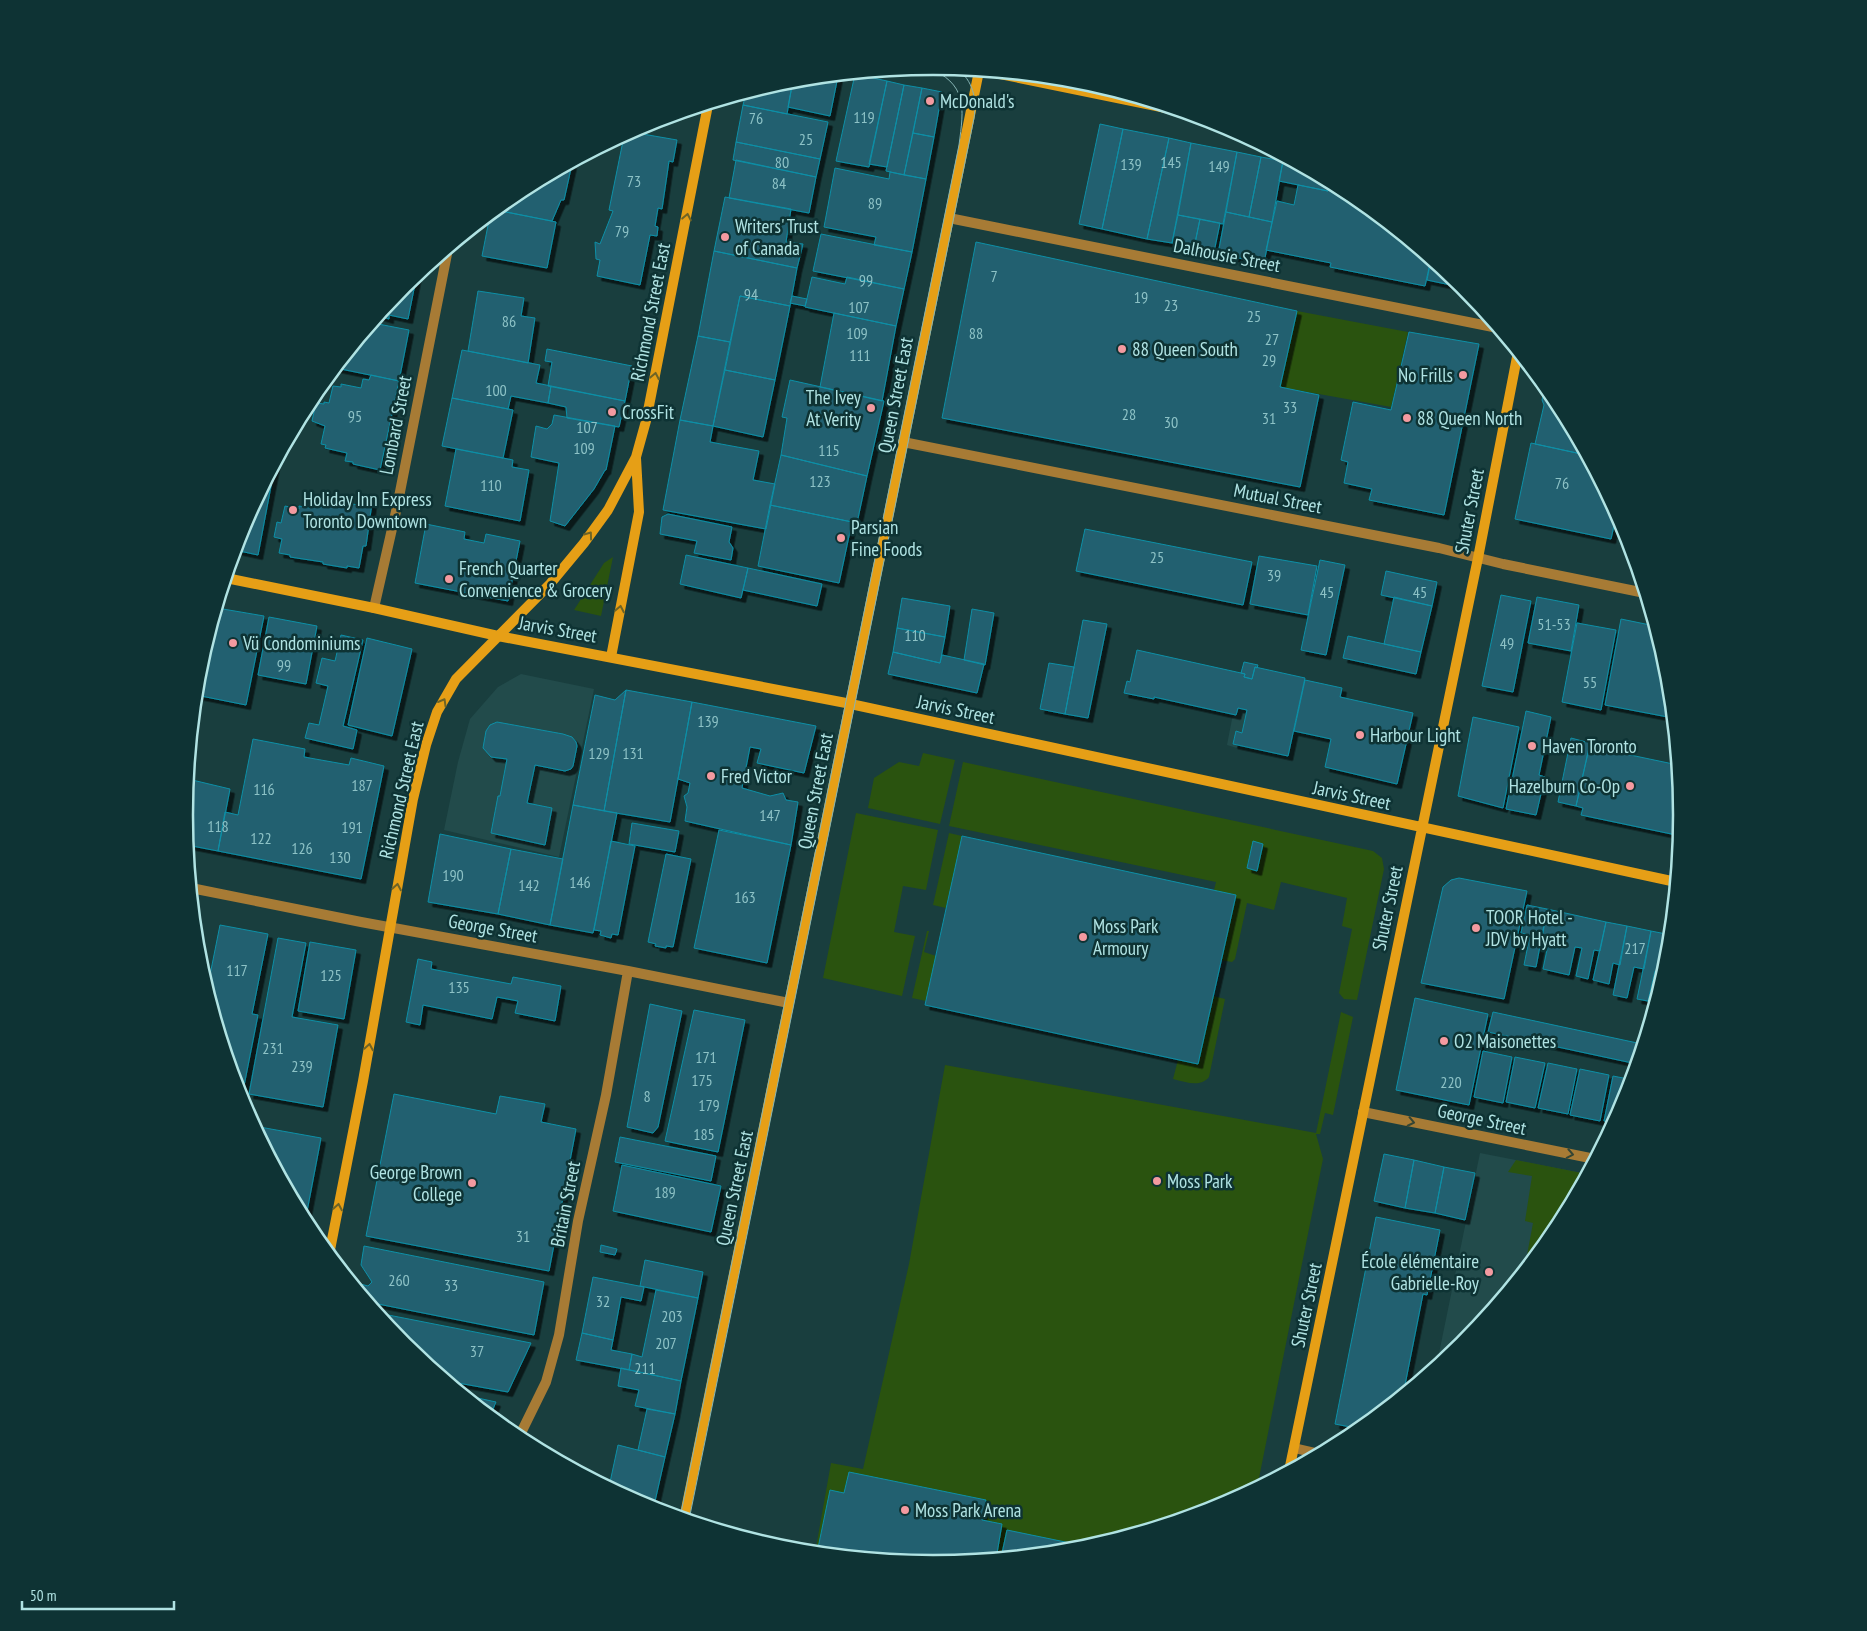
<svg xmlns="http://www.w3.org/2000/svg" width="1867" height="1631" viewBox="0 0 1867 1631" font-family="'PT Sans Narrow',sans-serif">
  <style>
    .built { fill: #224b4b }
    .green { fill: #2a530f; fill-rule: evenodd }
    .building { fill: #236170; stroke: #0e8fa7; filter: url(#shadow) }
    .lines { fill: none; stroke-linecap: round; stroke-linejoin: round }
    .street { stroke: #a77b35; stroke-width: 10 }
    .secondary { stroke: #e69f16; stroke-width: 10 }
    .tram { stroke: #85b4b4; stroke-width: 1 }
    .oneway { stroke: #6f6426 }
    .oneway2 { stroke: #344534 }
    .poi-dot { fill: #f49aa0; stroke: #0e3334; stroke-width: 2 }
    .labels { text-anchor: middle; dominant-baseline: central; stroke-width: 5; stroke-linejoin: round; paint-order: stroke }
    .number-label { font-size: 16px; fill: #8dc2c6 }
    .poi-label { font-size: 19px; fill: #b0e3e3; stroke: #0e3334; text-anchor: start }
    .street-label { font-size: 19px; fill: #b0e3e3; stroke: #0e3334 }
    .rim { fill: none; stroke: #b0e3e3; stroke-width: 2.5 }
  </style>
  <defs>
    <filter id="shadow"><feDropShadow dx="4.5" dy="4.5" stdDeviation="0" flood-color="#0009"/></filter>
  </defs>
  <rect width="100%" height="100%" fill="#193e3e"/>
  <path class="built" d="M521,674l73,15 -35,168 -115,-27 14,-68 12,-43 28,-32z
    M1238,708l9,2 -5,23 -6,-1 -3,12 5,1 -1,3 -10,-3 6,-31 3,1z
    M1480,1153l107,21 -31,58 -93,113 -27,23z"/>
  <path class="green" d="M1297,311l111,21 -17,75 -111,-20z
    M613,557l-12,59 -27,-6 30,-47z
    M923,753l32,7 -15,64 -72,-16 6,-30 25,-16 20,4z
    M963,762l410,89 9,7 2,11 -27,131 -13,-1 -5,-6 13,-64 -10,-3 5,-28 -66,-16 -7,28 -27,-7 -12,56 -3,3 -11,-2 -7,-70 2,-8 -267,-56zM1253,842l10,2 -6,26 -10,-2z
    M856,813l82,17 -12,60 -23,-4 -9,46 21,4 -13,60 -79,-18z
    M949,833l13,3 -16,72 -13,-3z
    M927,931h2l-5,21 12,4 -10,45 -14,-3z
    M1213,996l12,3 -16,78c-9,11 -23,5 -36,2l5,-19 19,4z
    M1341,1012l12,5 -20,98 -8,-2 -5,21h-4l7,25 -66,329 -37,20 -141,42 -145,15 -119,-12 16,-90 32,6 46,-205 36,-199 371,68z
    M1516,1160l71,14 -31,58 -32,39 9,-48 -8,-2 7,-45 -24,-4z"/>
  <path class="building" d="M855,74l32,7 -18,86 -33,-6z
    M838,76l-8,40 -42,-9 5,-27z
    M793,80l-6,34 -44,-9 3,-12z
    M887,81l17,4 -17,82 -18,-3z
    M904,85l18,3 -18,87 -18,-4z
    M922,88l20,4 -8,45 -21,-4z
    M743,105l85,17 -8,37 -84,-17z
    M1100,124l23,5 -21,100 -23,-5z
    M1123,129l46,9 -22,101 -45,-10z
    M631,132l46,8 -4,22 -4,-1 -7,48 -4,-1 -3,18 3,1 -1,9 -7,-1 -10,50 -43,-9 3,-16 -4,-1 -1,-17 5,2 13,-33 -4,-1 15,-74z
    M913,133l21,4 -8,42 -22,-4z
    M1169,138l22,5 -19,100 -25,-4z
    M736,142l84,17 -4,18 -83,-17z
    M1191,143l46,9 -14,72 -45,-9z
    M1237,152l24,5 -12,60 -23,-5z
    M1261,157l22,4 -11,61 -23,-5z
    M736,160l80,17 -7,36 -80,-15z
    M1283,161l14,3 33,18 -2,9 -49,-10z
    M572,164l-8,36h-3l-9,21 -51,-10 1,-6 15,-13z
    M835,168l54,11 1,-7 36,7 -14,73 -38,-7 2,-8 -52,-10z
    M1330,182l20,11 81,66 -6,27 -95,-19 1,-4 -65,-13 11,-49 17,4 4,-20 30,6z
    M725,197l66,12 -5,33 17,2 -6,24 -83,-17z
    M496,210l60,12 -9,46 -65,-12 8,-41z
    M1226,212l46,10 -8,41 -46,-9z
    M1178,215l22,4 -6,29 -22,-5z
    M1200,219l20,4 -6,29 -20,-4z
    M821,234l91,18 -8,37 -91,-18z
    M976,242l321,69 -17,76 39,8 -19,92 -358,-69z
    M714,251l83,17 -7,38 -50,-10 -10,46 -32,-6z
    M1431,259l32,27 2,2 -38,-8z
    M417,274l-9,45 -19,-4v4l-10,-3 25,-30z
    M812,277l33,7 2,-7 57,12 -8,37 -91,-19z
    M478,291l46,7 -3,18 14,2 -7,45 -60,-12z
    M740,296l50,10 -15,74 -50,-10z
    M792,296l15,3 -2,7 -15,-3z
    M834,313l62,13 -14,75 -62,-14z
    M373,323l36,7 -10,51 -63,-13z
    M1409,332l70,12 -35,171 -75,-15 3,-11 -28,-6 4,-21 -7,-2 12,-58 38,8z
    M698,336l32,6 -17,84 -33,-6z
    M547,349l85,17 -7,35 -77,-15 4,-24 -7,-1z
    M462,350l78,15 -4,18 15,3 -3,17 -37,-7 -3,13 -56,-11z
    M725,370l50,10 -12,57 -50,-11z
    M371,375l28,6 -19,89 -27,-6v-2l-8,-1 2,-8 -22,-5 1,-3 -5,-1 4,-18 -13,-5 4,-18 8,1v-2l5,1 4,-17 8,1v-3l20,4 2,-9 6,1z
    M790,380l94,21 -17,75 -86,-21 6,-37 -5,-1z
    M551,386l74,15 -6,26 -52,-9 -1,-11 -18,-4z
    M1546,386l11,13 29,56 -51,-11 9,-39 -2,-5z
    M452,398l61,12 -10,48 -61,-12z
    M554,415l61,11 -9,44h-1l-11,19 -29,37 -15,-5 9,-58 -28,-6 5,-31 11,3 5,-5z
    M680,420l33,6 -3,16 49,9 -6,29 22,4 -9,45 -103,-19z
    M1531,443l55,12 31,57 -6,27 -96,-20z
    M456,449l57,11 -1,7 17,3 -9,51 -75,-15z
    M781,455l86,21 -10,47 -87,-18z
    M275,465l-17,90 -23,-5 6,-21z
    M359,500l13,3 -6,43h-3l-4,22 -12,-2v2l-24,-4v-2l-33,-5v-2l-11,-2 3,-14 -8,-2 3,-15 4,1 4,-17 14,3v-3l11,2 1,-3 11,2 1,-3 11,3 1,-3 11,2 1,-3 11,2z
    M770,505l82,17 -13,61 -81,-17z
    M668,514l64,13 -3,15 4,6 -2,12 -37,-7 3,-12 -37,-7 2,-17z
    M426,524l39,8 -1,7 20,4 2,-9 34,7 -12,60 -93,-18z
    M1085,529l167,33 -9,43 -167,-34z
    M686,555l62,13 -7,30 -61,-14z
    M1259,556l58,10 -9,49 -58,-11z
    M1320,560l25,5 -19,90 -25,-5z
    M748,568l74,16 -5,22 -74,-16z
    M1386,571l51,11 -5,24 -51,-11z
    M1501,595l30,6 -18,91 -31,-6z
    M1394,597l38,9 -11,46 -37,-8z
    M1537,597l42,8 -8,46 -43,-8z
    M902,598l48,8 -5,31 -48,-9z
    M217,608l47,8 -18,89 -50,-10 3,-26z
    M972,609l22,4 -9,52 -21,-5z
    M269,617l48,9 -11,58 -48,-9z
    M1621,619l34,7 13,44 5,48 -68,-13z
    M1083,620l24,4 -19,94 -23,-4z
    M1577,623l39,7 -15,80 -39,-8z
    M897,628l48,9 -5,26 -47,-11z
    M341,635l22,5 -20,86 14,4 -4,19 -48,-11 4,-15 10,2 9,-39 -12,-3 6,-25 13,3z
    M1348,636l73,16 -5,22 -73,-16z
    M367,638l45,11 -20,87 -44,-11z
    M1137,650l104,23 4,1 -1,3 8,2 3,-12 50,11 -17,78 -55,-12 3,-13 6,2 5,-23 -9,-2 -2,7 -82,-18v2l-30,-6 3,-12 3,1z
    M893,652l47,11 2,-8 42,9 -7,29 -89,-19z
    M1244,662l14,3 -1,3 -2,-1 -3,12 -8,-2 1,-3 -4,-1z
    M1049,663l25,4 -9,47 -25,-5z
    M1305,680l37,8 -2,9 73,16 -16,71 -72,-17 6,-28 -37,-8z
    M626,690l66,12 -22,120 -66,-11z
    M626,690l-22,121 -31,-6 22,-110 20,5z
    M692,702l124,24 -12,47 -47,-10 4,-14 -11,-2 -8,41 28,8 13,-3 3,7 12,2 -7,43 -106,-24 2,-14 -3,-11 4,-3 2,-10 -12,-4z
    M1526,711l25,6 -12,58 6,2 -9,38 -30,-6z
    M1473,717l46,10 -16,81 -45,-12z
    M497,722l66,12 9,3 4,5 1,4 -4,20 -2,3 -6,2 -30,-6 -8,38 25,5 -7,37 -54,-12 7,-37h2l7,-37 -16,-2 -8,-9 3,-17 4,-6z
    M1571,738l19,5 -14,63 -18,-4z
    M253,739l52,10 -1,8 45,8 2,-7 33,8 -23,113 -143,-28 7,-39 13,3z
    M1597,748l81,17 5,51 -2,20 -100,-21 2,-7 -7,-2 12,-53 7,1z
    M188,779l42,10 -12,62 -31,-6 -3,-30z
    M573,805l44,8 -24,120 -43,-8z
    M632,823l47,8 -4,21 -46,-8z
    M719,830l72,15 -24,118 -73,-15z
    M440,834l71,15 -13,65 -70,-12z
    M962,836l274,59 -38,169 -273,-59z
    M611,841l24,5 -17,89 -6,-1 -1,4 -11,-3 1,-4 -7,-1z
    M1253,841l10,3 -6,27 -10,-3z
    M511,849l52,10 -13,66 -52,-11z
    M666,854l25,5 -18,88 -7,-1v2l-11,-2 1,-2 -8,-2z
    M1459,878l68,13 -23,108 -83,-16 22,-96 8,-7z
    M1527,905l20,4 -11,58 -12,-2 6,-30 -9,-2z
    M1547,909l59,13 -6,29 -6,-1 -6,29 -12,-3 6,-28 -7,-1 -6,28 -26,-6 6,-29 -7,-1z
    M1606,922l21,4 -7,39 -7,-2 -4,21 -16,-4z
    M220,925l48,9 -16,80 6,1 -17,86 -34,-111z
    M1627,926l24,5 -7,38 -10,-2 -7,31 -14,-3z
    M1651,931l20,4 -6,38 -10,-2 -7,30 -11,-2z
    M278,938l28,5 -14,74 46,8 -15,82 -74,-13z
    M310,942l46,8 -12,69 -46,-8z
    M418,959l14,3 -1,7 80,15 2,-7 48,9 -6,35 -40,-8 3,-12 -21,-4 -5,22 -69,-14 -3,20 -14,-3z
    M1415,998l73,16 -19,91 -73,-15z
    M650,1004l32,7 -24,116 -5,6 -26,-6z
    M694,1010l51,10 -27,132 -53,-11z
    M1493,1012l149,32 -5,20 -149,-32z
    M1483,1051l29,6 -9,46 -29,-6z
    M1515,1057l30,6 -10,45 -29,-6z
    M1548,1063l29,6 -9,45 -30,-6z
    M1580,1069l29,6 -9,46 -30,-6z
    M1613,1076l20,4 -7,22 -12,21 -10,-2z
    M394,1094l102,20 4,-18 45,8 -4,18 35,7 -27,142 -183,-35z
    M254,1126l67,12 -16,84z
    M620,1137l96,19 -5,25 -96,-19z
    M1384,1154l30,6 -9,48 -31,-7z
    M1414,1160l30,7 -9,46 -30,-5z
    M622,1165l99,21 -10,46 -98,-21z
    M1444,1167l31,6 -10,47 -30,-7z
    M1376,1217l64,13 -13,65 -4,-1 -20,101 -42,34 -26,-5z
    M601,1245l16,4 -2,6 -15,-3z
    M364,1246l180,36 -10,53 -166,-33 -12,-15 1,-4 11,3 4,-4 -11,-17z
    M645,1260l58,12 -5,26 -58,-12z
    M593,1277l51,10 -3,14 -20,-4 -8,43 -31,-7z
    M656,1290l42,8 -17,83 -52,-11 3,-16 10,3z
    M378,1313l153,30 -23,49 -61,-11 -43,-36z
    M582,1333l31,7 -2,10 21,4 -3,16 -53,-10z
    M621,1368l60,13 -6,33 -40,-8 4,-16 -21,-4z
    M464,1395l32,7 -6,14z
    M647,1409l28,5 -10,43 -27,-7z
    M618,1445l47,12 -12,53 -44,-23z
    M849,1472l137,28 -4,20 20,4 -6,35 -62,6 -117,-12 13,-63 14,3z
    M1007,1530l68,14 13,4 -9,2 -78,8z"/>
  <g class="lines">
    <path class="street" d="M949,218l549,110
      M903,442l536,106 64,16 142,29
      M374,608l23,-101 51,-258
      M191,888l170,34 267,49 161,32
      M1363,1112l232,47
      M518,1439l28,-57 13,-47 19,-114 28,-126 22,-124
      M1294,1448l26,6"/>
    <path class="secondary" d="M985,71l186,38
      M226,578l148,30 124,28 348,67 830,179
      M611,657l28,-145 -3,-54
      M329,1255l34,-174 50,-282 13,-54 11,-33 19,-33 94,-95 34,-41 24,-33 28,-53 10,-36 62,-316
      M1289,1471l189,-913 40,-206
      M684,1519l295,-1448"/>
    <path class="tram" d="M680,1518l279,-1373c5,-38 9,-61 -32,-78
      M689,1520l285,-1402c3,-19 -1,-38 -17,-49"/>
  </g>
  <defs><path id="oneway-chevron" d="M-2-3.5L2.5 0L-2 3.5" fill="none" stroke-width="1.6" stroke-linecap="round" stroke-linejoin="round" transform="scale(1.25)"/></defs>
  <g class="oneway">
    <use href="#oneway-chevron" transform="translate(687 217) rotate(-79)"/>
    <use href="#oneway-chevron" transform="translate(655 376) rotate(-79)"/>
    <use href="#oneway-chevron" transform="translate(589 535) rotate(-54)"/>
    <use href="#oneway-chevron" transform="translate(620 609) rotate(-79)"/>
    <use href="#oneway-chevron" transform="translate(443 702) rotate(-60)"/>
    <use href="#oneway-chevron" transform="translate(397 887) rotate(-80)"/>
    <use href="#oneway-chevron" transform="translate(369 1047) rotate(-80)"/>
    <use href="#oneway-chevron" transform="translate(338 1207) rotate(-80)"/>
  </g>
  <g class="oneway2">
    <use href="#oneway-chevron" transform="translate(1411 1122) rotate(12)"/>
    <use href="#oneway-chevron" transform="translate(1570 1154) rotate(11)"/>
  </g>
  <g class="poi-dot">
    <circle cx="930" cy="101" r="5"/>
    <circle cx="725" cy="237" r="5"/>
    <circle cx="1122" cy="349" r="5"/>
    <circle cx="1463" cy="375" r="5"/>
    <circle cx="871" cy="408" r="5"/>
    <circle cx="612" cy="412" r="5"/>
    <circle cx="1407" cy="418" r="5"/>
    <circle cx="293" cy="510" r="5"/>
    <circle cx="841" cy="538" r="5"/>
    <circle cx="449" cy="579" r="5"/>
    <circle cx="233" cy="643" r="5"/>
    <circle cx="1360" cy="735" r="5"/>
    <circle cx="1532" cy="746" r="5"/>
    <circle cx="711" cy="776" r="5"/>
    <circle cx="1630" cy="786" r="5"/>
    <circle cx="1476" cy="928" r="5"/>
    <circle cx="1083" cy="937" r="5"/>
    <circle cx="1444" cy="1041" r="5"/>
    <circle cx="1157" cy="1181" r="5"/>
    <circle cx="472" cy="1183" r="5"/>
    <circle cx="1489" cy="1272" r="5"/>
    <circle cx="905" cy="1510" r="5"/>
  </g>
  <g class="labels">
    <g class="number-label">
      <text x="864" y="117">119</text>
      <text x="756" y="118">76</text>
      <text x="806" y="139">25</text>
      <text x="782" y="162">80</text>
      <text x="1171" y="162">145</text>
      <text x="1131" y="164">139</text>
      <text x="1219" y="166">149</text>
      <text x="634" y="181">73</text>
      <text x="779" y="183">84</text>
      <text x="875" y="203">89</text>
      <text x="622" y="231">79</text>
      <text x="994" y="276">7</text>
      <text x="866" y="280">99</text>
      <text x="751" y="294">94</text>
      <text x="1141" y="297">19</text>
      <text x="1171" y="305">23</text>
      <text x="859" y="307">107</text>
      <text x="1254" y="316">25</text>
      <text x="509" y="321">86</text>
      <text x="857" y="333">109</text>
      <text x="976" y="333">88</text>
      <text x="1272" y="339">27</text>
      <text x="860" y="355">111</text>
      <text x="1269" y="360">29</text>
      <text x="496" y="390">100</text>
      <text x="1290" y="407">33</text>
      <text x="1129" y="414">28</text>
      <text x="355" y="416">95</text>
      <text x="1269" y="418">31</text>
      <text x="1171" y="422">30</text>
      <text x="587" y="427">107</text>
      <text x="584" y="448">109</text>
      <text x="829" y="450">115</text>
      <text x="820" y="481">123</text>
      <text x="1562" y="483">76</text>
      <text x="491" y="485">110</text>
      <text x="1157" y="557">25</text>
      <text x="1274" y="575">39</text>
      <text x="1327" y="592">45</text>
      <text x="1420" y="592">45</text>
      <text x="1554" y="624">51-53</text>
      <text x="915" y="635">110</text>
      <text x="1507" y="643">49</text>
      <text x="284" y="665">99</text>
      <text x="1590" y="682">55</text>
      <text x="708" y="721">139</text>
      <text x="599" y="753">129</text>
      <text x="633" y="753">131</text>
      <text x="362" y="785">187</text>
      <text x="264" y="789">116</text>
      <text x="770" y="815">147</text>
      <text x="218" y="826">118</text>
      <text x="352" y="827">191</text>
      <text x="261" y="838">122</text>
      <text x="302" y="848">126</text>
      <text x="340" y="857">130</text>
      <text x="453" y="875">190</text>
      <text x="580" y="882">146</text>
      <text x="529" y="885">142</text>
      <text x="745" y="897">163</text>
      <text x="1635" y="948">217</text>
      <text x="237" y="970">117</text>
      <text x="331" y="975">125</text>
      <text x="459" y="987">135</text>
      <text x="273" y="1048">231</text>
      <text x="706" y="1057">171</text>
      <text x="302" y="1066">239</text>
      <text x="702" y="1080">175</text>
      <text x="1451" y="1082">220</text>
      <text x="647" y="1096">8</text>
      <text x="709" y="1105">179</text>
      <text x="704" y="1134">185</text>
      <text x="665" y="1192">189</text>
      <text x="523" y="1236">31</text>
      <text x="399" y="1280">260</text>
      <text x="451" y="1285">33</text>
      <text x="603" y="1301">32</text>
      <text x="672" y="1316">203</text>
      <text x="666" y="1343">207</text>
      <text x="477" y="1351">37</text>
      <text x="645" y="1368">211</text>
    </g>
    <g class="poi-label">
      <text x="940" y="101">McDonald's</text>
      <text x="735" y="226">Writers' Trust<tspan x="735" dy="22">of Canada</tspan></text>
      <text x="1132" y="349">88 Queen South</text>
      <text x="1453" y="375" text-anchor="end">No Frills</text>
      <text x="861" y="397" text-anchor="end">The Ivey<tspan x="861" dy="22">At Verity</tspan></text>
      <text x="622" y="412">CrossFit</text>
      <text x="1417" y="418">88 Queen North</text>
      <text x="303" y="499">Holiday Inn Express<tspan x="303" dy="22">Toronto Downtown</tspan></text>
      <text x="851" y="527">Parsian<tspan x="851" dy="22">Fine Foods</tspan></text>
      <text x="459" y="568">French Quarter<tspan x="459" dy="22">Convenience &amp; Grocery</tspan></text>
      <text x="243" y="643">Vü Condominiums</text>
      <text x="1370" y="735">Harbour Light</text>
      <text x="1542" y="746">Haven Toronto</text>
      <text x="721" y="776">Fred Victor</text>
      <text x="1620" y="786" text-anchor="end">Hazelburn Co-Op</text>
      <text x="1486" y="917">TOOR Hotel -<tspan x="1486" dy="22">JDV by Hyatt</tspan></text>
      <text x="1093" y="926">Moss Park<tspan x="1093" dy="22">Armoury</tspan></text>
      <text x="1454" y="1041">O2 Maisonettes</text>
      <text x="462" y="1172" text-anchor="end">George Brown<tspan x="462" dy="22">College</tspan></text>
      <text x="1167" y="1181">Moss Park</text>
      <text x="1479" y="1261" text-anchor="end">École élémentaire<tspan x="1479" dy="22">Gabrielle-Roy</tspan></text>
      <text x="915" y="1510">Moss Park Arena</text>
    </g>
    <g class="street-label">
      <text transform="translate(1227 255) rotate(11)">Dalhousie Street</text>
      <text transform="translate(650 312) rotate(-79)">Richmond Street East</text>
      <text transform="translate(895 395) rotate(-79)">Queen Street East</text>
      <text transform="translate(395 425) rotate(-79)">Lombard Street</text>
      <text transform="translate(1278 498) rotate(11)">Mutual Street</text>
      <text transform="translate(1469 511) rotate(-79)">Shuter Street</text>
      <text transform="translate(558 629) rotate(10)">Jarvis Street</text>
      <text transform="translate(956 709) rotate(12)">Jarvis Street</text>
      <text transform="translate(401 790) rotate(-77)">Richmond Street East</text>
      <text transform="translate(815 791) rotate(-79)">Queen Street East</text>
      <text transform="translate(1352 795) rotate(12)">Jarvis Street</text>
      <text transform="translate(1387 908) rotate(-78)">Shuter Street</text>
      <text transform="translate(493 928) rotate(10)">George Street</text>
      <text transform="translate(1482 1119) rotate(12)">George Street</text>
      <text transform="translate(734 1188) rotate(-78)">Queen Street East</text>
      <text transform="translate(565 1204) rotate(-79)">Britain Street</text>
      <text transform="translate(1306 1305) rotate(-78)">Shuter Street</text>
    </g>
  </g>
  <path d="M0 0H1867V1631H0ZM193 815a740 740 0 1 1 1480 0a740 740 0 1 1-1480 0Z" fill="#0e3334" fill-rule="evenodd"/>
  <path class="rim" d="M193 815a740 740 0 1 1 1480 0a740 740 0 1 1-1480 0Z"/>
  <path d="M22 1601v8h152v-8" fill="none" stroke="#b0e3e3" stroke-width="2.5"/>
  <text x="30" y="1601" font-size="15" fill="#b0e3e3" stroke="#0e3334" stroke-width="4" paint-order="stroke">50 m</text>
</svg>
